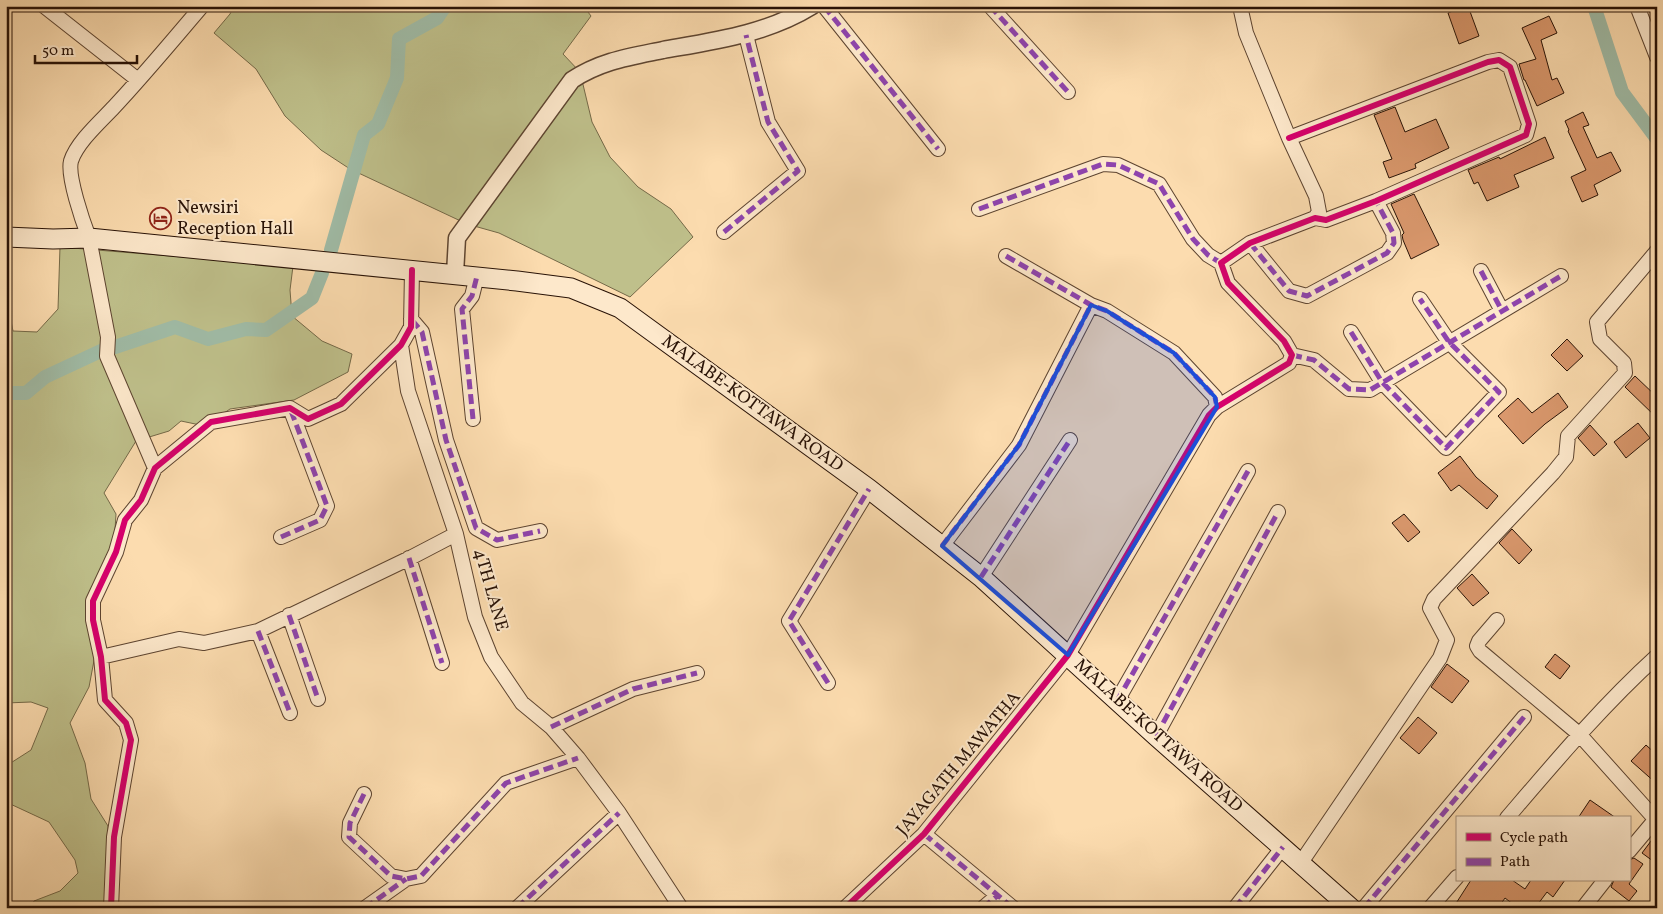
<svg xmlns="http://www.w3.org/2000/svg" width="1663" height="914" viewBox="0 0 1663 914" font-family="Vollkorn,serif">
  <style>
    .green { fill: #bfc08b; stroke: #746948 }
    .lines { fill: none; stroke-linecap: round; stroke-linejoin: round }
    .canal { stroke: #a0bca7; stroke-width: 14 }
    .building { fill: #da986d; stroke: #281206 }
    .minor-casing { stroke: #5d4430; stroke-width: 16 }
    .tertiary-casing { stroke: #5d4430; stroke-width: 19 }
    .secondary-casing { stroke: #281206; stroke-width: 21 }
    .minor { stroke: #fde8cb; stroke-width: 14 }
    .tertiary { stroke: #fde8cb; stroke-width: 16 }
    .secondary { stroke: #fde8cb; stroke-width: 19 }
    .quiet { stroke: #8e44ad; stroke-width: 5; stroke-dasharray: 10 5; stroke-linecap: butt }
    .cycleway-casing { stroke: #fde8cb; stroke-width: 9 }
    .cycleway { stroke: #d6006c; stroke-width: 6 }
    .marked { fill: #1d4ed8; fill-opacity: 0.2; stroke: #1d4ed8; stroke-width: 4; stroke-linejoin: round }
    .labels { text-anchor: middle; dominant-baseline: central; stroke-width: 4; stroke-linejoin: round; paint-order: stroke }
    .poi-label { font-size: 18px; fill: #281206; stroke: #fde8cb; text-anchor: start }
    .street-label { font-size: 18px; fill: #281206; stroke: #fde8cb }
  </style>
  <rect width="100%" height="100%" fill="#fcdcaf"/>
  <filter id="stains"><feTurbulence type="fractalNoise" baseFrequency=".004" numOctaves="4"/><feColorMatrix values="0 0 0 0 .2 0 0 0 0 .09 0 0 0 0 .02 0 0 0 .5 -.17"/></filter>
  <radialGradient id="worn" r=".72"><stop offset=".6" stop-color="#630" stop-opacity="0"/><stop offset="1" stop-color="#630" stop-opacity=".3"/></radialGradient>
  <path class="green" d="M234,6h354l-3,2 6,8 -28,38 17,18 12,50 18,35 28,30 33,22 22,28 -63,60 -131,-64 -32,-9 -117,-55 -29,-19 -36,-34 -29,-47 -42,-36 16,-19z
    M60,247l233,19 -3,24 2,26 30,25 30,13 -4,18 -54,28 -64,9 -25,17 -24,-5 -12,10 -33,10 -32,52 12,21 -2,32 -23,50 5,54 -7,37 -19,36 15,40 6,36 17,27v66l-3,16h-75l4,-7 26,-10 18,-18 -3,-13 -26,-38 -43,-20v-36l25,-16 17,-42 -17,-6 -25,1v-408l7,36 24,1 21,-23z"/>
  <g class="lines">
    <path class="canal" d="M1594,6l28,86 35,47
      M331,250l33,-115 14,-11 19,-46 2,-39 38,-21 8,-12
      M115,347l60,-20 33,12 38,-10 20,1 46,-32 10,-25
      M6,393h20l19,-16 58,-27"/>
  </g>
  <path class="building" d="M1465,6h3l11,30 -20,8 -11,-31z
    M1549,16l8,17 -16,7 11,40 5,-2 7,15 -27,13 -12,-26h-1l-5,-16 17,-5 -14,-31z
    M1395,107l10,25 31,-13 13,29 -34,16 1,4 -27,10 -6,-16 9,-3 -18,-44z
    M1583,112l6,13 -6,2 14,31 14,-6 10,19 -27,14 4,10 -16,7 -11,-25 15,-7 -18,-39 1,-1 -4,-9z
    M1545,137l9,21 -40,17 5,12 -32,14 -9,-19 -4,2 -6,-14 31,-13 1,2z
    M1414,194l25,51 -28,14 -8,-19 -1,-5 2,-2 -13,-29z
    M1567,339l16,17 -16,15 -16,-16z
    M1635,376l22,21v21l-32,-31z
    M1558,393l10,14 -23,17 -22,20 -25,-28 20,-18 14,15z
    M1638,423l12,15 -24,20 -12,-16z
    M1590,425l17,19 -13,12 -16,-18z
    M1460,456l16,21 22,19 -11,13 -28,-24 -8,6 -13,-18z
    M1404,514l16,18 -12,10 -16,-19z
    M1512,529l20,21 -13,14 -20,-21z
    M1472,574l17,19 -16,13 -16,-18z
    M1555,654l15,12 -10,13 -15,-12z
    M1447,664l22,17 -17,22 -21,-16z
    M1418,717l19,16 -18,21 -19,-16z
    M1646,745l11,10v29l-26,-23z
    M1590,800l26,18h-38z
    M1657,833v31l-15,-11z
    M1634,858l9,6 -14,20 8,7 -8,10 -18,-14 3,-7h15v-20z
    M1471,880h41l13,9 6,-9h34l-12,17 -6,-5 -12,16h-17l-13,-10 -7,10h-45z"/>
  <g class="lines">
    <defs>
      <path id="minor" d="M44,6l94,74
        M824,6l114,143
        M990,6l78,86
        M1240,6l6,27 43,105 27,58 3,16 -4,6
        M1637,6l20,51
        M979,209l124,-45 15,1 41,19 34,55 15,16 13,8
        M724,232l74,-61 -30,-49 -22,-87
        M1250,243l39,48 18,5 80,-43 7,-10 -1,-10 -17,-32
        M1006,256l85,49 16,6 67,42 41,44 2,10
        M1481,271l21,40
        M411,319l11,13 24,108 30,88 21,12 43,-9
        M1351,332l31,50 64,66 53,-56 -50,-50 -29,-43
        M401,345l7,46 48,143 19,83 16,40 31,46 29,24 27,31 41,55 62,95
        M1292,355l22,5 35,29 21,1 191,-114
        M473,419l-11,-110 10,-13 5,-20
        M155,468l-48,-112 1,-19 -19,-99c-6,-16 -22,-62 -18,-77 6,-19 30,-40 43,-54 30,-32 59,-67 88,-101
        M281,537l39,-17 7,-14 -37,-98
        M942,546l77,-101 72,-140
        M409,558l33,105
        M981,577l89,-137
        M289,615l29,84
        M1497,620l-18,21 -2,5 3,5 99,83 78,87
        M258,631l32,82
        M101,657l78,-18 25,4 54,-12 154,-74 44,-23
        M828,683l-39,-62 80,-132
        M1117,701l131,-230
        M551,727l82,-38 64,-16
        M1156,736l122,-224
        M364,794l-14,29 -1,14 42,39 15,3 15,-3 85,-93 72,-25
        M1507,818c48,-56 95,-112 150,-162
        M924,834l89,74
        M1629,851l26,-31
        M1300,864l140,-206 7,-18 -17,-32 4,-9 119,-126 13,-16 2,-21 57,-63 -1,-10 -24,-24 -3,-17 60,-71
        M111,908l3,-71 17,-97 -5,-17 -21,-23 -4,-43 -8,-37v-19l23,-49 9,-32 16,-20 14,-32 56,-46 79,-14 18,11 33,-15 60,-59 10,-18 1,-57
        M365,908l41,-29
        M517,908l102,-95
        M845,908l79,-74 144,-179 141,-240 8,-8 72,-44 3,-8 -8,-14 -56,-58 -7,-20 29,-20 65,-25 11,2 50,-19 150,-66 3,-11 -19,-57 -11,-7 -11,2 -199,76
        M983,908l14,-12
        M1235,908l48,-61
        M1364,908l160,-191
        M1430,908l27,-31
        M1583,908l22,-28"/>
      <path id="tertiary" d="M455,274l2,-36 115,-158c29,-19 57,-23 91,-30 51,-9 104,-16 149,-44"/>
      <path id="secondary" d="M6,237l47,2 36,-1 428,43 54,7 49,20 249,181 112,88 175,159 195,172"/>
    </defs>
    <use href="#minor" class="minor-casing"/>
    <use href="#tertiary" class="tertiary-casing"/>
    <use href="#secondary" class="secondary-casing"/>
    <use href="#minor" class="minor"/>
    <use href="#tertiary" class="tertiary"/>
    <use href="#secondary" class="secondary"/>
    <path class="quiet" d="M824,6l114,143
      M990,6l78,86
      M979,209l124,-45 15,1 41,19 34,55 15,16 13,8
      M724,232l74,-61 -30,-49 -22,-87
      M1250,243l39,48 18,5 80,-43 7,-10 -1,-10 -17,-32
      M1006,256l85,49 16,6 67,42 41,44 2,10 -2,2
      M1481,271l21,40
      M412,320l10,12 24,108 30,88 21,12 43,-9
      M1351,332l31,50 64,66 53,-56 -50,-50 -29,-43
      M1292,355l22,5 35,29 21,1 191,-114
      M473,419l-11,-110 10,-13 5,-20
      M281,537l39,-17 7,-14 -37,-98
      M942,546l77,-101 72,-140
      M409,558l33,105
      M981,577l89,-137
      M289,615l29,84
      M258,631l32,82
      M828,683l-39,-62 80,-132
      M1117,701l131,-230
      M551,727l82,-38 64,-16
      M1156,736l122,-224
      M364,794l-14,29 -1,14 42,39 15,3 15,-3 85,-93 72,-25
      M924,834l89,74
      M365,908l41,-29
      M517,908l102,-95
      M983,908l14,-12
      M1235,908l48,-61
      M1364,908l160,-191"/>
    <defs>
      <path id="cycleway" d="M111,908l3,-71 17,-97 -5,-17 -21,-23 -4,-43 -8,-37v-19l23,-49 9,-32 16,-20 14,-32 56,-46 79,-14 18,11 33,-15 60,-59 10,-18 1,-57
        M845,908l79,-74 144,-179 141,-240 8,-8 72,-44 3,-8 -8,-14 -56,-58 -7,-20 29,-20 65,-25 11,2 50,-19 150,-66 3,-11 -19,-57 -11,-7 -11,2 -199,76"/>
    </defs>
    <use href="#cycleway" class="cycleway-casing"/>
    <use href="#cycleway" class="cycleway"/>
  </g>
  <path class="marked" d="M1091,305l16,6 67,42 41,44 2,10 -149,248 -126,-109 77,-101z"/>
  <defs>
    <symbol id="hotel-ring" viewBox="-11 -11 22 22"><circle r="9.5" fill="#fde8cb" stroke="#8f2418" stroke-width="1.5"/><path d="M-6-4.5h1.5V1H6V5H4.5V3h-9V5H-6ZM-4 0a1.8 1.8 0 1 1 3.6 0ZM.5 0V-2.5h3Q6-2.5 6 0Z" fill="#8f2418"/></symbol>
  </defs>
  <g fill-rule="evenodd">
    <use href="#hotel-ring" x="148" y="206" width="25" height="25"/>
  </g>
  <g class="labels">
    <g class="poi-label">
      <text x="177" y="208">Newsiri<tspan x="177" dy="21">Reception Hall</tspan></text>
    </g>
    <g class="street-label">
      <text transform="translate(752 404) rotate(36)">MALABE-KOTTAWA ROAD</text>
      <text transform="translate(490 590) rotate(74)">4TH LANE</text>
      <text transform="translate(1158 736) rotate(42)">MALABE-KOTTAWA ROAD</text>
      <text transform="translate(959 764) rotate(-50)">JAYAGATH MAWATHA</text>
    </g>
  </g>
  <rect width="1663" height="914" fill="none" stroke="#fcdcaf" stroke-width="25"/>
  <rect x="8" y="8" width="1648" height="899" fill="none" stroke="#281206" stroke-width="2.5"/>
  <rect x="12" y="12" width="1638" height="889" fill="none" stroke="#281206"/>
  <rect x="1456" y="816" width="175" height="65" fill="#fde8cb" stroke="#a8927c"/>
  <rect x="1466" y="833" width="25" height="8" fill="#d6006c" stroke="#a8927c"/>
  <text x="1500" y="842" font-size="15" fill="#281206">Cycle path</text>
  <rect x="1466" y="858" width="25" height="8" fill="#8e44ad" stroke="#a8927c"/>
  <text x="1500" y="866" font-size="15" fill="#281206">Path</text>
  <path d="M35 55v8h102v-8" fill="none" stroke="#281206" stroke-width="2.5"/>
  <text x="42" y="55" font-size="15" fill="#281206" stroke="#fde8cb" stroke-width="4" paint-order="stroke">50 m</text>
  <rect width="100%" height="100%" filter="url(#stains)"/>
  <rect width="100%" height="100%" fill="url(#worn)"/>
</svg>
